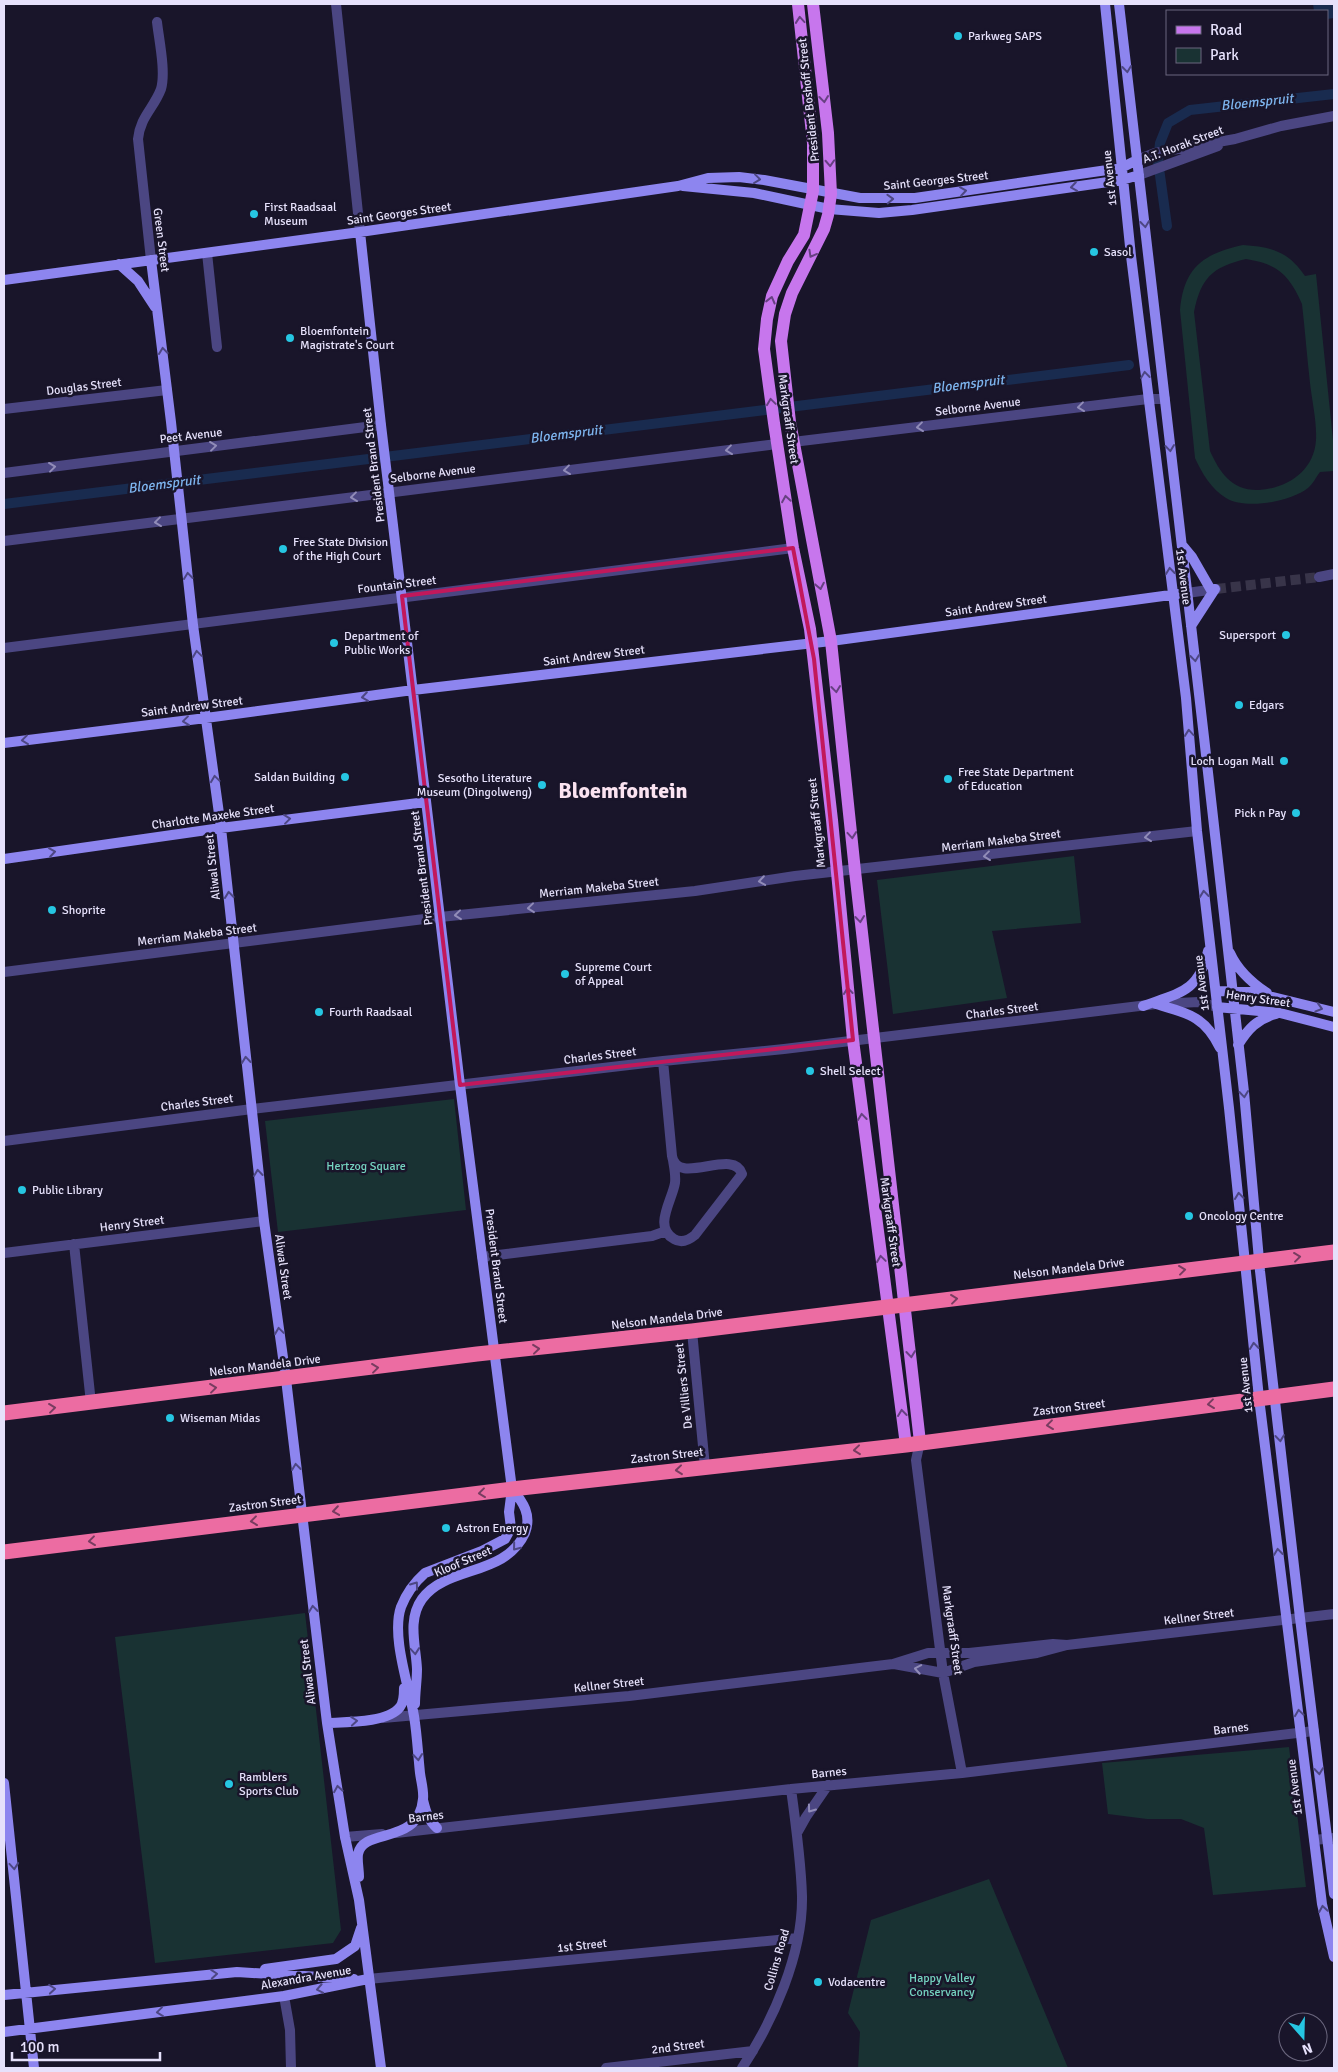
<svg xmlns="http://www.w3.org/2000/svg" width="1338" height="2072" viewBox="0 0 1338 2072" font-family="Signika,sans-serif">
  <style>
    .green { fill: #193233; fill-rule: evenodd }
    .water { fill: #192b4f }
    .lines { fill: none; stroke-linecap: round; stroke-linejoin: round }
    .canal { stroke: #192b4f; stroke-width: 10 }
    .street-tunnel { stroke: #383449; stroke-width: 10; stroke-dasharray: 10 5; stroke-linecap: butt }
    .street { stroke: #4b4682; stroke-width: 10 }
    .secondary { stroke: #8d85ef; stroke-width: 10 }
    .primary { stroke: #c776ed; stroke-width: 12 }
    .highway { stroke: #ec6ca2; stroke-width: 15 }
    .oneway { stroke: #674182 }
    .oneway2 { stroke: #4d4783 }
    .oneway3 { stroke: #918cb8 }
    .oneway4 { stroke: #783c60 }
    .marked { fill: none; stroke: #c2185b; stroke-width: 4; stroke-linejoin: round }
    .poi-dot { fill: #26c6e2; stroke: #19152a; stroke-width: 2 }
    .labels { text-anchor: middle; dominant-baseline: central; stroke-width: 5; stroke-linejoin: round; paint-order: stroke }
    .poi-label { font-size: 12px; fill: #e6e1fb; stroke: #19152a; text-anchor: start }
    .street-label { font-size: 12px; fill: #e6e1fb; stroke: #19152a }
    .park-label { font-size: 12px; fill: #75d3c0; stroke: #19152a }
    .water-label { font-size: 14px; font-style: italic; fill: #7db4ee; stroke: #19152a }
    .town-label { font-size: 22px; font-weight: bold; fill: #fbe3f1; stroke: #19152a }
  </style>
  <rect width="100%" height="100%" fill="#19152a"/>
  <path class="green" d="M1243,245c28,2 45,6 62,31l11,-2 18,176v21l-14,1c-4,5 -7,12 -12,16 -18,14 -62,22 -82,10 -15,-9 -24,-25 -31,-40l-15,-148c4,-43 23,-56 63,-65zM1246,259c32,5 43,16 56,45 3,26 5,53 8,79 2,18 7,39 6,57 -2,31 -28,48 -57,50 -27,1 -39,-17 -49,-39l-16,-139c7,-34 18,-45 52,-53z
    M1074,856l7,67 -89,8 15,67 -114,16 -16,-134z
    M454,1099l12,111 -188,22 -13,-111z
    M305,1613l36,317 -8,13 -178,20 -40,-326z
    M1289,1747l17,140 -93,8 -9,-67 -23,-9h-34l-39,-5 -6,-51z
    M989,1879l79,189h-210l2,-36 -12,-19 23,-93z"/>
  <path class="water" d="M1313,4h21v14l-7,1v-8h-13z"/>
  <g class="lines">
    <path class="canal" d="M1167,226l-9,-65 2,-18 8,-20 22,-13 144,-16
      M4,504l1125,-139"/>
    <path class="street-tunnel" d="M1216,589l103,-12"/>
    <path class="street" d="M336,4l24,228
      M1137,160l18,-7 80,-14 46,-13 53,-10
      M1139,175l79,-29
      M207,253l10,94
      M151,260l-13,-121c2,-22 16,-31 23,-50 5,-17 -2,-49 -4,-67
      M4,409l163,-19
      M793,442l355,-43h17
      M4,473l377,-48
      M4,541l773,-97
      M1319,577l15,-3
      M1187,593l29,-4
      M4,648l789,-100
      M4,972l436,-55 255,-26 100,-15 402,-45
      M663,1061l9,95c5,31 62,-9 70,18l-47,61c-6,5 -13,9 -21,4 -21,-12 -2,-38 1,-56 1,-8 -1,-16 -2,-23
      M4,1141l248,-32 411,-48 121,-12 372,-45 43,-2 18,5
      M74,1244l17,159
      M4,1253l260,-32
      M482,1257l170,-21 14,-5
      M692,1331l13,136
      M920,1442l-4,18 27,213 19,100
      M894,1664l49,9 31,-11 63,-9 30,-8 267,-31
      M383,1718l246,-22 264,-32 35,-11h41l84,-9 14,1
      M396,1833l395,-44 171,-16 352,-42
      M797,1833l9,-16 22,-32
      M345,1837l37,-3
      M1314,1840l20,-2
      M368,1979l430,-41
      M284,1996l6,34 1,38
      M606,2068l147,-17
      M742,2068c31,-47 61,-114 60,-172 -1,-35 -6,-71 -11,-107"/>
    <path class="secondary" d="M1105,4l26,252 55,442 11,133 32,277 30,290 63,506 12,53
      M1119,4l85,733 40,355 16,179 40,347 34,276
      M683,186l71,7 75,16 50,4 33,-3 210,-30 17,-5
      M151,260l20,162 22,203 28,203 43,393 22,158 41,344 18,114 14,63 22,168
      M119,264l19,17 17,26
      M4,280l356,-48 318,-46 30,-8 31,-1 25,3 96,18h55l206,-30 16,-8
      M1182,545l10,12 19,33
      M1191,626l24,-37
      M4,743l202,-25 207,-28 418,-49 347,-47
      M4,859l217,-31 205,-26
      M1230,953c8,18 22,30 37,40
      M1216,991l36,1 82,20
      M1156,1004c31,9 49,12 64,44
      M1143,1006c36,-13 56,-14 65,-55
      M1217,1007l63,6 54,14
      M1238,1045c10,-16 19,-26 38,-31
      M415,1704c0,-12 2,-23 2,-35 -1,-23 -10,-49 5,-70 25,-34 83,-22 103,-66 7,-18 -2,-31 -13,-44
      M327,1723c19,-1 61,0 73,-16 4,-5 4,-13 4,-19
      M4,1783l30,285
      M423,1800c3,12 5,20 14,28
      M359,1877c0,-8 -2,-16 -1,-23 5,-27 61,-8 65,-55 1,-8 -2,-18 -3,-26 -2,-19 -3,-39 -6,-57 -5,-30 -23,-80 -13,-109 5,-13 15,-26 24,-34l57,-22 23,-12 6,-11 -2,-16 3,-23 -52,-404 -79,-660 -21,-193
      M265,1969l71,-10 19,-13 6,-18
      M4,1995l233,-23 117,7
      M4,2032l280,-36 84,-17"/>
    <path class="primary" d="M798,4l15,139v48l-9,44 -16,26 -16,35 -5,23 -3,30 10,74 19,125 17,81 22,191 21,220 53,405
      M813,4l15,129 3,61 -3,21 -4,14 -32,64 -7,21 -4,27 9,81 41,219 24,230 65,571"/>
    <path class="highway" d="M4,1413l473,-59 215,-23 642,-79
      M4,1552l508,-63 394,-44 428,-56"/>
  </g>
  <defs><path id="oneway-chevron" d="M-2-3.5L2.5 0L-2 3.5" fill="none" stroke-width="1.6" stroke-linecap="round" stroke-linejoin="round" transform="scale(1.25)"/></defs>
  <g class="oneway">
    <use href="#oneway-chevron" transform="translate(800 20) rotate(-95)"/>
    <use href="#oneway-chevron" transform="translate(824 99) rotate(83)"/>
    <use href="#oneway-chevron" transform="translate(830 163) rotate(87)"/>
    <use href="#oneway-chevron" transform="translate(812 254) rotate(119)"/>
    <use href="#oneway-chevron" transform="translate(771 300) rotate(-76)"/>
    <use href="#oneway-chevron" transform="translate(771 402) rotate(-98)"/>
    <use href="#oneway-chevron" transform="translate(786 499) rotate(-99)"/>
    <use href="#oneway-chevron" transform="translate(820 586) rotate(79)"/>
    <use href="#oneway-chevron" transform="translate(836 689) rotate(83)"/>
    <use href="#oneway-chevron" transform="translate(852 835) rotate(85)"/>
    <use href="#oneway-chevron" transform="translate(860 919) rotate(83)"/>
    <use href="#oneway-chevron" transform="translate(848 991) rotate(-96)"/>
    <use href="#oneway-chevron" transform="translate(862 1117) rotate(-97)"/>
    <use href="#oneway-chevron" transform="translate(881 1259) rotate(-98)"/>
    <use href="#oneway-chevron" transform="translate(911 1354) rotate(84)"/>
    <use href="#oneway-chevron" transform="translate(902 1413) rotate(-97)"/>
  </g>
  <g class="oneway2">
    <use href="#oneway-chevron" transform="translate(1127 69) rotate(83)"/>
    <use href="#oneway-chevron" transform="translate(757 179) rotate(7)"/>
    <use href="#oneway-chevron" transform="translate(1074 187) rotate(172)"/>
    <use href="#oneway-chevron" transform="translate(963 191) rotate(-8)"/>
    <use href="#oneway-chevron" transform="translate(890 199) rotate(-2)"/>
    <use href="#oneway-chevron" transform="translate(1145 224) rotate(83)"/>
    <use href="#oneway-chevron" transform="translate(163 351) rotate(-97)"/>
    <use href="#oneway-chevron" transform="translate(1145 375) rotate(-97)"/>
    <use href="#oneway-chevron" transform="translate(1170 448) rotate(83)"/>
    <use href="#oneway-chevron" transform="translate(1170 571) rotate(-97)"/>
    <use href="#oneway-chevron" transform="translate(188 576) rotate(-97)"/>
    <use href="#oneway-chevron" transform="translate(197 654) rotate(-98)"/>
    <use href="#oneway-chevron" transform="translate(1195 658) rotate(83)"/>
    <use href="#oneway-chevron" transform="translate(365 697) rotate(172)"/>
    <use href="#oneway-chevron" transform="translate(186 721) rotate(173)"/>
    <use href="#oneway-chevron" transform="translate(1189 733) rotate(-95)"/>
    <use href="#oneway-chevron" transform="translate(25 740) rotate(173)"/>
    <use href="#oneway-chevron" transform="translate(215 779) rotate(-98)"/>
    <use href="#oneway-chevron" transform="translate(287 819) rotate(-7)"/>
    <use href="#oneway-chevron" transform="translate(52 852) rotate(-8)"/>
    <use href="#oneway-chevron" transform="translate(1204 894) rotate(-96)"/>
    <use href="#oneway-chevron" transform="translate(229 895) rotate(-96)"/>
    <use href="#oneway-chevron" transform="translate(1319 1008) rotate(16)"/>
    <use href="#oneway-chevron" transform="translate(246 1060) rotate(-96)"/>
    <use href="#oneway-chevron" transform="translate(1244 1094) rotate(84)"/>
    <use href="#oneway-chevron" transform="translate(258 1173) rotate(-96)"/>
    <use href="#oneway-chevron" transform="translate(1239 1196) rotate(-96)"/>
    <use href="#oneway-chevron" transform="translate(279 1331) rotate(-98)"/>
    <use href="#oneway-chevron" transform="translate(1254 1346) rotate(-96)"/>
    <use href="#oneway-chevron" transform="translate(1280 1438) rotate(84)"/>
    <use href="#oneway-chevron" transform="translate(296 1467) rotate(-97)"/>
    <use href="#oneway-chevron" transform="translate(516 1547) rotate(129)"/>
    <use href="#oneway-chevron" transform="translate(1278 1552) rotate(-97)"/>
    <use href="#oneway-chevron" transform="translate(415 1585) rotate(-54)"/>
    <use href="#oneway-chevron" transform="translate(313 1609) rotate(-97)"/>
    <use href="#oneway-chevron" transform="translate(415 1651) rotate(85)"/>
    <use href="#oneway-chevron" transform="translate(1299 1713) rotate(-98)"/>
    <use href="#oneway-chevron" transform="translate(354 1721) rotate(-5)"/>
    <use href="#oneway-chevron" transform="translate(418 1757) rotate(84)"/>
    <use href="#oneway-chevron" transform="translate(1319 1771) rotate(84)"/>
    <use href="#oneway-chevron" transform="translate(338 1789) rotate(-99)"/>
    <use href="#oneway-chevron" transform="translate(14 1866) rotate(85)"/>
    <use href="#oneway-chevron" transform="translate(1323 1909) rotate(-99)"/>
    <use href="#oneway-chevron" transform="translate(214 1974) rotate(-5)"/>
    <use href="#oneway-chevron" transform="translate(52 1989) rotate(-5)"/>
    <use href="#oneway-chevron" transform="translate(320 1989) rotate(169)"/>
    <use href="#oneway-chevron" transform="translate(160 2012) rotate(173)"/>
  </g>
  <g class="oneway3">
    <use href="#oneway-chevron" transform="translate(1081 407) rotate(173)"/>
    <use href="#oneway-chevron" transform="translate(920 427) rotate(173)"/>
    <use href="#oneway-chevron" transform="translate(213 446) rotate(-7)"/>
    <use href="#oneway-chevron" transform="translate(729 450) rotate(173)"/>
    <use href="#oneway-chevron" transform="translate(52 467) rotate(-7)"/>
    <use href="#oneway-chevron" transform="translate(567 470) rotate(173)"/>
    <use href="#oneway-chevron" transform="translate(354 497) rotate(173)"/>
    <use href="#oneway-chevron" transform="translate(158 522) rotate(173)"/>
    <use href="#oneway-chevron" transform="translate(1148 837) rotate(173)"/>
    <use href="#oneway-chevron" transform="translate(987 856) rotate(173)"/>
    <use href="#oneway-chevron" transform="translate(762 881) rotate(172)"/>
    <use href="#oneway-chevron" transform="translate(531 908) rotate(174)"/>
    <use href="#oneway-chevron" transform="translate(458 915) rotate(174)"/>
    <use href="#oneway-chevron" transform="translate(918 1669) rotate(-170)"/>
    <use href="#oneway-chevron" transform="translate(811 1809) rotate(126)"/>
  </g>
  <g class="oneway4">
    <use href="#oneway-chevron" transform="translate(1297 1257) rotate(-7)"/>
    <use href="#oneway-chevron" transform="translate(1182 1270) rotate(-7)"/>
    <use href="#oneway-chevron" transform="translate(954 1299) rotate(-7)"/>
    <use href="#oneway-chevron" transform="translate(536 1349) rotate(-6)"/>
    <use href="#oneway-chevron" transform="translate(375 1368) rotate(-7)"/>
    <use href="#oneway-chevron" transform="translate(213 1388) rotate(-7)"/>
    <use href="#oneway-chevron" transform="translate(1211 1404) rotate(173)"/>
    <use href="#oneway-chevron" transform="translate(52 1408) rotate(-7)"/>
    <use href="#oneway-chevron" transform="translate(1050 1425) rotate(173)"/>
    <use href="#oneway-chevron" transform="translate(857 1450) rotate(174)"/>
    <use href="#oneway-chevron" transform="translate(679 1470) rotate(174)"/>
    <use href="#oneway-chevron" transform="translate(482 1493) rotate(173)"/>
    <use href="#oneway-chevron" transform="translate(336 1511) rotate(172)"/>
    <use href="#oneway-chevron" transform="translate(254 1521) rotate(173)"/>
    <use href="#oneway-chevron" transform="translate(92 1541) rotate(173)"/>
  </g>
  <path class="marked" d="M793,548l21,111 39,381 -393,45 -58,-489z"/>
  <g class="poi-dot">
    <circle cx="958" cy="36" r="5"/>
    <circle cx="254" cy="214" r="5"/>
    <circle cx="1094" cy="252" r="5"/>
    <circle cx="290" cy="338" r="5"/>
    <circle cx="283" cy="549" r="5"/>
    <circle cx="1286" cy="635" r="5"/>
    <circle cx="334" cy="643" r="5"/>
    <circle cx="1239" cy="705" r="5"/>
    <circle cx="1284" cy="761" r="5"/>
    <circle cx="345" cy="777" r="5"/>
    <circle cx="948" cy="779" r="5"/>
    <circle cx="542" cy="785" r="5"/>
    <circle cx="1296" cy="813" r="5"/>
    <circle cx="52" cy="910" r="5"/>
    <circle cx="565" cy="974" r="5"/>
    <circle cx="319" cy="1012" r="5"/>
    <circle cx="810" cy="1071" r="5"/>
    <circle cx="22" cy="1190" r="5"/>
    <circle cx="1189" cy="1216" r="5"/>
    <circle cx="170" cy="1418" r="5"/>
    <circle cx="446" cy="1528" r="5"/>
    <circle cx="229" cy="1784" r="5"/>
    <circle cx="818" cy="1982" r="5"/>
  </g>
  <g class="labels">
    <g class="poi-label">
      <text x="968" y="36">Parkweg SAPS</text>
      <text x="264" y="207">First Raadsaal<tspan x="264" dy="14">Museum</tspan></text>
      <text x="1104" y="252">Sasol</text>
      <text x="300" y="331">Bloemfontein<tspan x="300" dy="14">Magistrate's Court</tspan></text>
      <text x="293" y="542">Free State Division<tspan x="293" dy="14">of the High Court</tspan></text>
      <text x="1276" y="635" text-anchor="end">Supersport</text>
      <text x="344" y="636">Department of<tspan x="344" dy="14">Public Works</tspan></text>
      <text x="1249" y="705">Edgars</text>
      <text x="1274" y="761" text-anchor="end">Loch Logan Mall</text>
      <text x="958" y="772">Free State Department<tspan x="958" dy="14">of Education</tspan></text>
      <text x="335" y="777" text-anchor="end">Saldan Building</text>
      <text x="532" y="778" text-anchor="end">Sesotho Literature<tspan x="532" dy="14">Museum (Dingolweng)</tspan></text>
      <text x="1286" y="813" text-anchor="end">Pick n Pay</text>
      <text x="62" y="910">Shoprite</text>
      <text x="575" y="967">Supreme Court<tspan x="575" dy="14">of Appeal</tspan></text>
      <text x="329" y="1012">Fourth Raadsaal</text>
      <text x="820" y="1071">Shell Select</text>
      <text x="32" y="1190">Public Library</text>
      <text x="1199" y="1216">Oncology Centre</text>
      <text x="180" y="1418">Wiseman Midas</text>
      <text x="456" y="1528">Astron Energy</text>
      <text x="239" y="1777">Ramblers<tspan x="239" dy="14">Sports Club</tspan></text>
      <text x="828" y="1982">Vodacentre</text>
    </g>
    <g class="street-label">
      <text transform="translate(809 100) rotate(-96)">President Boshoff Street</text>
      <text transform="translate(1183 145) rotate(-21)">A.T. Horak Street</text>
      <text transform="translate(1110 178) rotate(-96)">1st Avenue</text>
      <text transform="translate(936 181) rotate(-6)">Saint Georges Street</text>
      <text transform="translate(399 214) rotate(-8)">Saint Georges Street</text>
      <text transform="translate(161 240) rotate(83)">Green Street</text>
      <text transform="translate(84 387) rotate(-7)">Douglas Street</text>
      <text transform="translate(978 407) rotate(-7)">Selborne Avenue</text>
      <text transform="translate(788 419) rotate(82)">Markgraaff Street</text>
      <text transform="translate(191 436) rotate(-7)">Peet Avenue</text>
      <text transform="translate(374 465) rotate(-97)">President Brand Street</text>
      <text transform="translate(433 474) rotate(-7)">Selborne Avenue</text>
      <text transform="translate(1183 577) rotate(83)">1st Avenue</text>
      <text transform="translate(397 585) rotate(-7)">Fountain Street</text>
      <text transform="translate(996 606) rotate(-8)">Saint Andrew Street</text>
      <text transform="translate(594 656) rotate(-7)">Saint Andrew Street</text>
      <text transform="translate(192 707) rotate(-7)">Saint Andrew Street</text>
      <text transform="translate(213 817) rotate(-8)">Charlotte Maxeke Street</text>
      <text transform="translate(817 823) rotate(-96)">Markgraaff Street</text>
      <text transform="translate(1001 841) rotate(-7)">Merriam Makeba Street</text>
      <text transform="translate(213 867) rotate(-96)">Aliwal Street</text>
      <text transform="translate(422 868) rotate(-97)">President Brand Street</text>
      <text transform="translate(599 888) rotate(-6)">Merriam Makeba Street</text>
      <text transform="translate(197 935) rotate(-7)">Merriam Makeba Street</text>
      <text transform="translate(1202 983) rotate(-97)">1st Avenue</text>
      <text transform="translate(1258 999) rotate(8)">Henry Street</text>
      <text transform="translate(1002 1011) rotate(-7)">Charles Street</text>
      <text transform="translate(600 1056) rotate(-7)">Charles Street</text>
      <text transform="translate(197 1103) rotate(-7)">Charles Street</text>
      <text transform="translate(890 1222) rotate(82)">Markgraaff Street</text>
      <text transform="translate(132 1224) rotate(-7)">Henry Street</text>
      <text transform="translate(496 1266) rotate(83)">President Brand Street</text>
      <text transform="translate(283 1267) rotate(82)">Aliwal Street</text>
      <text transform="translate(1069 1269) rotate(-7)">Nelson Mandela Drive</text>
      <text transform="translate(667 1319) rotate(-7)">Nelson Mandela Drive</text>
      <text transform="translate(265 1366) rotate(-7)">Nelson Mandela Drive</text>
      <text transform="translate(1246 1385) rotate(-96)">1st Avenue</text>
      <text transform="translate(684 1386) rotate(-96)">De Villiers Street</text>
      <text transform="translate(1069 1408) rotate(-7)">Zastron Street</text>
      <text transform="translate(667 1456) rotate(-6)">Zastron Street</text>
      <text transform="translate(265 1504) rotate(-7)">Zastron Street</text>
      <text transform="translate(463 1562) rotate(-23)">Kloof Street</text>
      <text transform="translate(1199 1617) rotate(-7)">Kellner Street</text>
      <text transform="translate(952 1630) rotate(82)">Markgraaff Street</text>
      <text transform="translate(308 1672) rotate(-97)">Aliwal Street</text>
      <text transform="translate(609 1685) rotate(-6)">Kellner Street</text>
      <text transform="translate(1231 1729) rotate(-7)">Barnes</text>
      <text transform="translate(829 1773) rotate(-6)">Barnes</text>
      <text transform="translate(1295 1787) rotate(-97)">1st Avenue</text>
      <text transform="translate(426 1817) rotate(-7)">Barnes</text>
      <text transform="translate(582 1946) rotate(-6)">1st Street</text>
      <text transform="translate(777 1960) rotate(-74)">Collins Road</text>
      <text transform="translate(306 1978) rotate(-10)">Alexandra Avenue</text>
      <text transform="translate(678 2047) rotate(-7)">2nd Street</text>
    </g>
    <g class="park-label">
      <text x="366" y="1166">Hertzog Square</text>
      <text x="942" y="1978">Happy Valley<tspan x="942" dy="14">Conservancy</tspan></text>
    </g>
    <g class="water-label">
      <text transform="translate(1257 102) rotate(-6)">Bloemspruit</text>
      <text transform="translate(968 384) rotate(-7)">Bloemspruit</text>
      <text transform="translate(566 434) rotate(-7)">Bloemspruit</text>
      <text transform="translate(164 484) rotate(-7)">Bloemspruit</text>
    </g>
    <g class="town-label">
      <text x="623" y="790">Bloemfontein</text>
    </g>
  </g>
  <rect width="1338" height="2072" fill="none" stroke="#e6e1fb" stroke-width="10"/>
  <rect x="1166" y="10" width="162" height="65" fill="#19152a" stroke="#6b677e"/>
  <rect x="1176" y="26" width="25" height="8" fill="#c776ed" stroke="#6b677e"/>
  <text x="1210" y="35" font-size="15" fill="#e6e1fb">Road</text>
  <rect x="1176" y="48" width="25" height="15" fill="#193233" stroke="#6b677e"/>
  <text x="1210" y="60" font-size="15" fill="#e6e1fb">Park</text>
  <g transform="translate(1303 2037) rotate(160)"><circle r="24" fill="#19152a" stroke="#6b677e"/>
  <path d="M0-4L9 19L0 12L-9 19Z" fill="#26c6e2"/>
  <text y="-8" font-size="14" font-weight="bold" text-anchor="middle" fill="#e6e1fb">N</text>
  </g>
  <path d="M12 2052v8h148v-8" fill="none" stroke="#e6e1fb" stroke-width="2.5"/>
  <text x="20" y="2052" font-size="15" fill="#e6e1fb" stroke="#19152a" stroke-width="4" paint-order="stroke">100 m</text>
</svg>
